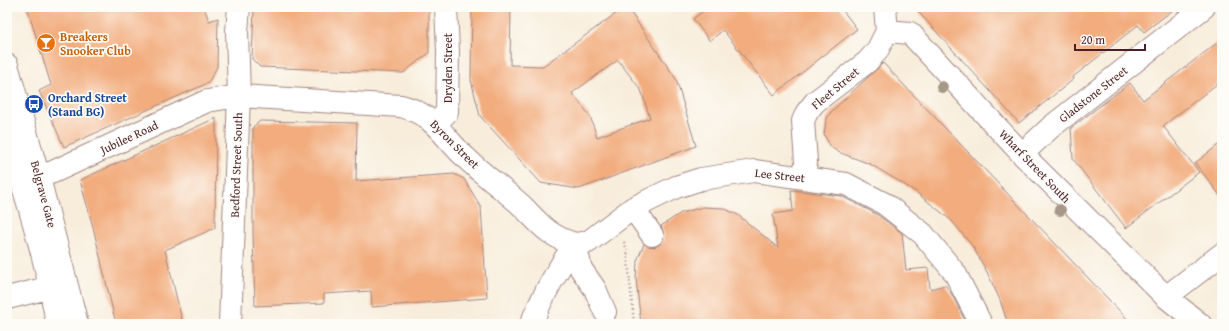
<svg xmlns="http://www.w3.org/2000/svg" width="1229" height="331" viewBox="0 0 1229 331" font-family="'Gentium Book Plus',serif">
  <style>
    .building { fill: #f2ac7d; fill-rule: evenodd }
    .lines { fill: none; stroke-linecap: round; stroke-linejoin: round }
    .minor-casing { stroke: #a18683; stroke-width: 24 }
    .path { stroke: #a18683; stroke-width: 2.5; stroke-dasharray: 1 3; stroke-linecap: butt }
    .minor { stroke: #fff; stroke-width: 22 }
    .tree { fill: #a69887 }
    .labels { text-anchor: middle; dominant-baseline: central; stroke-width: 3.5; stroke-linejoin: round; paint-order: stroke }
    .food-label { font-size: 12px; font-weight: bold; fill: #c56008; stroke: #fdfcf7; text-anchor: start }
    .street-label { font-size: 12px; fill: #4a1f2b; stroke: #fdfcf7 }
    .transit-label { font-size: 12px; font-weight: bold; fill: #164399; stroke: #fdfcf7; text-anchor: start }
  </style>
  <rect width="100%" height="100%" fill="#fdfcf7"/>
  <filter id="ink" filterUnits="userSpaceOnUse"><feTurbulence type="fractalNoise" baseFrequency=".025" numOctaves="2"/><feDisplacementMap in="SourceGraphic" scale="8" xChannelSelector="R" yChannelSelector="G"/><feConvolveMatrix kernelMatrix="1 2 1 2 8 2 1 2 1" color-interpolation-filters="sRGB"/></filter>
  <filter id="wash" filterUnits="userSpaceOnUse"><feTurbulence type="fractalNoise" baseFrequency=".012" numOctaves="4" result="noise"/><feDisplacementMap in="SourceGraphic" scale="16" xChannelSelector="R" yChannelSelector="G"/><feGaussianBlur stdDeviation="0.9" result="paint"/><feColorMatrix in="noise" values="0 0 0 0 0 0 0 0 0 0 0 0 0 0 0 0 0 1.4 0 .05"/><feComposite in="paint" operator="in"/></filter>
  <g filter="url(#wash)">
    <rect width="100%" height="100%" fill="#f8eddb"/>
    <g id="blocks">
      <path class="building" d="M27,7h177l5,14 9,-3 -1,49 -9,16 -144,64 -25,-56 12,-6z
        M254,7h175v46l-26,20 -143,-6 -8,-8z
        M472,7h39l-1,58 33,1 82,-59h2l49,72 20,67 -117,43 -38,-6 -61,-67 -9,-36zM618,60l23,30 9,28 -53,19 -7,-21 -18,-23z
        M708,7h132l17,22 -83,66 -51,-65 -13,11 -17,-22z
        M914,7h263l-33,25 -6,-7 -65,52 1,2 -55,44z
        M1222,39v41l-59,46 36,46 -73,56 -53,-69 -2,-31 59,-45 13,17z
        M883,63l249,261h-124l-8,-24 -13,-28 -14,-25 -21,-26 -36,-29 -19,-12 -27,-16 -32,-12 -7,-5 -7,-12 2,-15 5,-8z
        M216,118l-1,110 -50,22 18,74h-67l-23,-97 -13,-47z
        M260,121l97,2 -1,58 98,-7 10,5 17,28 6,91 -115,9 -1,-16 -47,3v9l-69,3 -2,-74v-105z
        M1222,142v56l-27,-35z
        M791,190l50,6 37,19 24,18 4,37 22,-2 2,21 15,-4 6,8 16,31h-326l-5,-45 1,-18 7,-17 10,3 5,-2 4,-4 1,-7 -3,-8 20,-13 22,-6 20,1 15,7 40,33 -5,-34 20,-3z"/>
    </g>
  </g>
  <g filter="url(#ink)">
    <use href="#blocks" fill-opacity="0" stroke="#a18683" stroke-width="1"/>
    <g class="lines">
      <defs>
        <path id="minor" d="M887,31l23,2 112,121 144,143 34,27
          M7,65l32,113 38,146
          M436,124l11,-12 1,-61 -2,-44
          M7,132c18,63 40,127 50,192
          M1022,154l29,-27 153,-120
          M804,177l2,-15 -3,-41 4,-9 8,-10 52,-40 10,-11 10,-20 -2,-24
          M21,182l32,-10 154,-71 32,-5 162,10c33,8 42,31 65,52 17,17 36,30 54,46 20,19 27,32 55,40
          M633,208l19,27
          M575,244l6,25 14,20 10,23
          M1166,297l56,-43
          M7,298l57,-14
          M230,324l9,-228 -2,-65 2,-24
          M531,324c12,-29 26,-55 44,-80l13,-2 45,-34 43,-21 25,-8 53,-8 92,13 39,20 38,30 32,39 26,51"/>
      </defs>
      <use href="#minor" class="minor-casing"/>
      <path class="path" d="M624,242l3,8 7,74"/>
      <use href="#minor" class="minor"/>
    </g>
    <g class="tree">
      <circle cx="942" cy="87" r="6"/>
      <circle cx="1060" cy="210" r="6"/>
    </g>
  </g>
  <defs>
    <symbol id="bar-disc" viewBox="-11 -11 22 22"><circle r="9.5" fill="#e8710a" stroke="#fdfcf7"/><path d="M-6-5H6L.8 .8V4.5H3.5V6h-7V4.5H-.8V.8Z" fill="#fff"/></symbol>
    <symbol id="bus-disc" viewBox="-11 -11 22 22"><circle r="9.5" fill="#1a4fb4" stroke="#fdfcf7"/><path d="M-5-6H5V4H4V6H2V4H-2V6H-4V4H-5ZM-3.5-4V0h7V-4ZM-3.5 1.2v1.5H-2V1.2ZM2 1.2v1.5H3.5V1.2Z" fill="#fff"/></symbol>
  </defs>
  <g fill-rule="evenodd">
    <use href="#bar-disc" x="35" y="32" width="22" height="22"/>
    <use href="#bus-disc" x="23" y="93" width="22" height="22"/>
  </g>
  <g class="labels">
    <g class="food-label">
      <text x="60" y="36">Breakers<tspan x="60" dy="14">Snooker Club</tspan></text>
    </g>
    <g class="street-label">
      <text transform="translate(447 68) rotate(-90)">Dryden Street</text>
      <text transform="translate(835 88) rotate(-40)">Fleet Street</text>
      <text transform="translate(1093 94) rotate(-38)">Gladstone Street</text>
      <text transform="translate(129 137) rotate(-25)">Jubilee Road</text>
      <text transform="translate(455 144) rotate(45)">Byron Street</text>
      <text transform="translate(236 165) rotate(-88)">Bedford Street South</text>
      <text transform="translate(1035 166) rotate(46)">Wharf Street South</text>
      <text transform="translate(780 175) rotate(6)">Lee Street</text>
      <text transform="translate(44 194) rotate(75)">Belgrave Gate</text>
    </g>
    <g class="transit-label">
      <text x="48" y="97">Orchard Street<tspan x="48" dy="14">(Stand BG)</tspan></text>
    </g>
  </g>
  <rect width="1229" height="331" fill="none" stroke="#fdfcf7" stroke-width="24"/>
  <path d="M1075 44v6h70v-6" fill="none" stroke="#4a1f2b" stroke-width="2"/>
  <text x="1081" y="44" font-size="12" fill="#4a1f2b" stroke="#fdfcf7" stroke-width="3" paint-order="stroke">20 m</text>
</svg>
